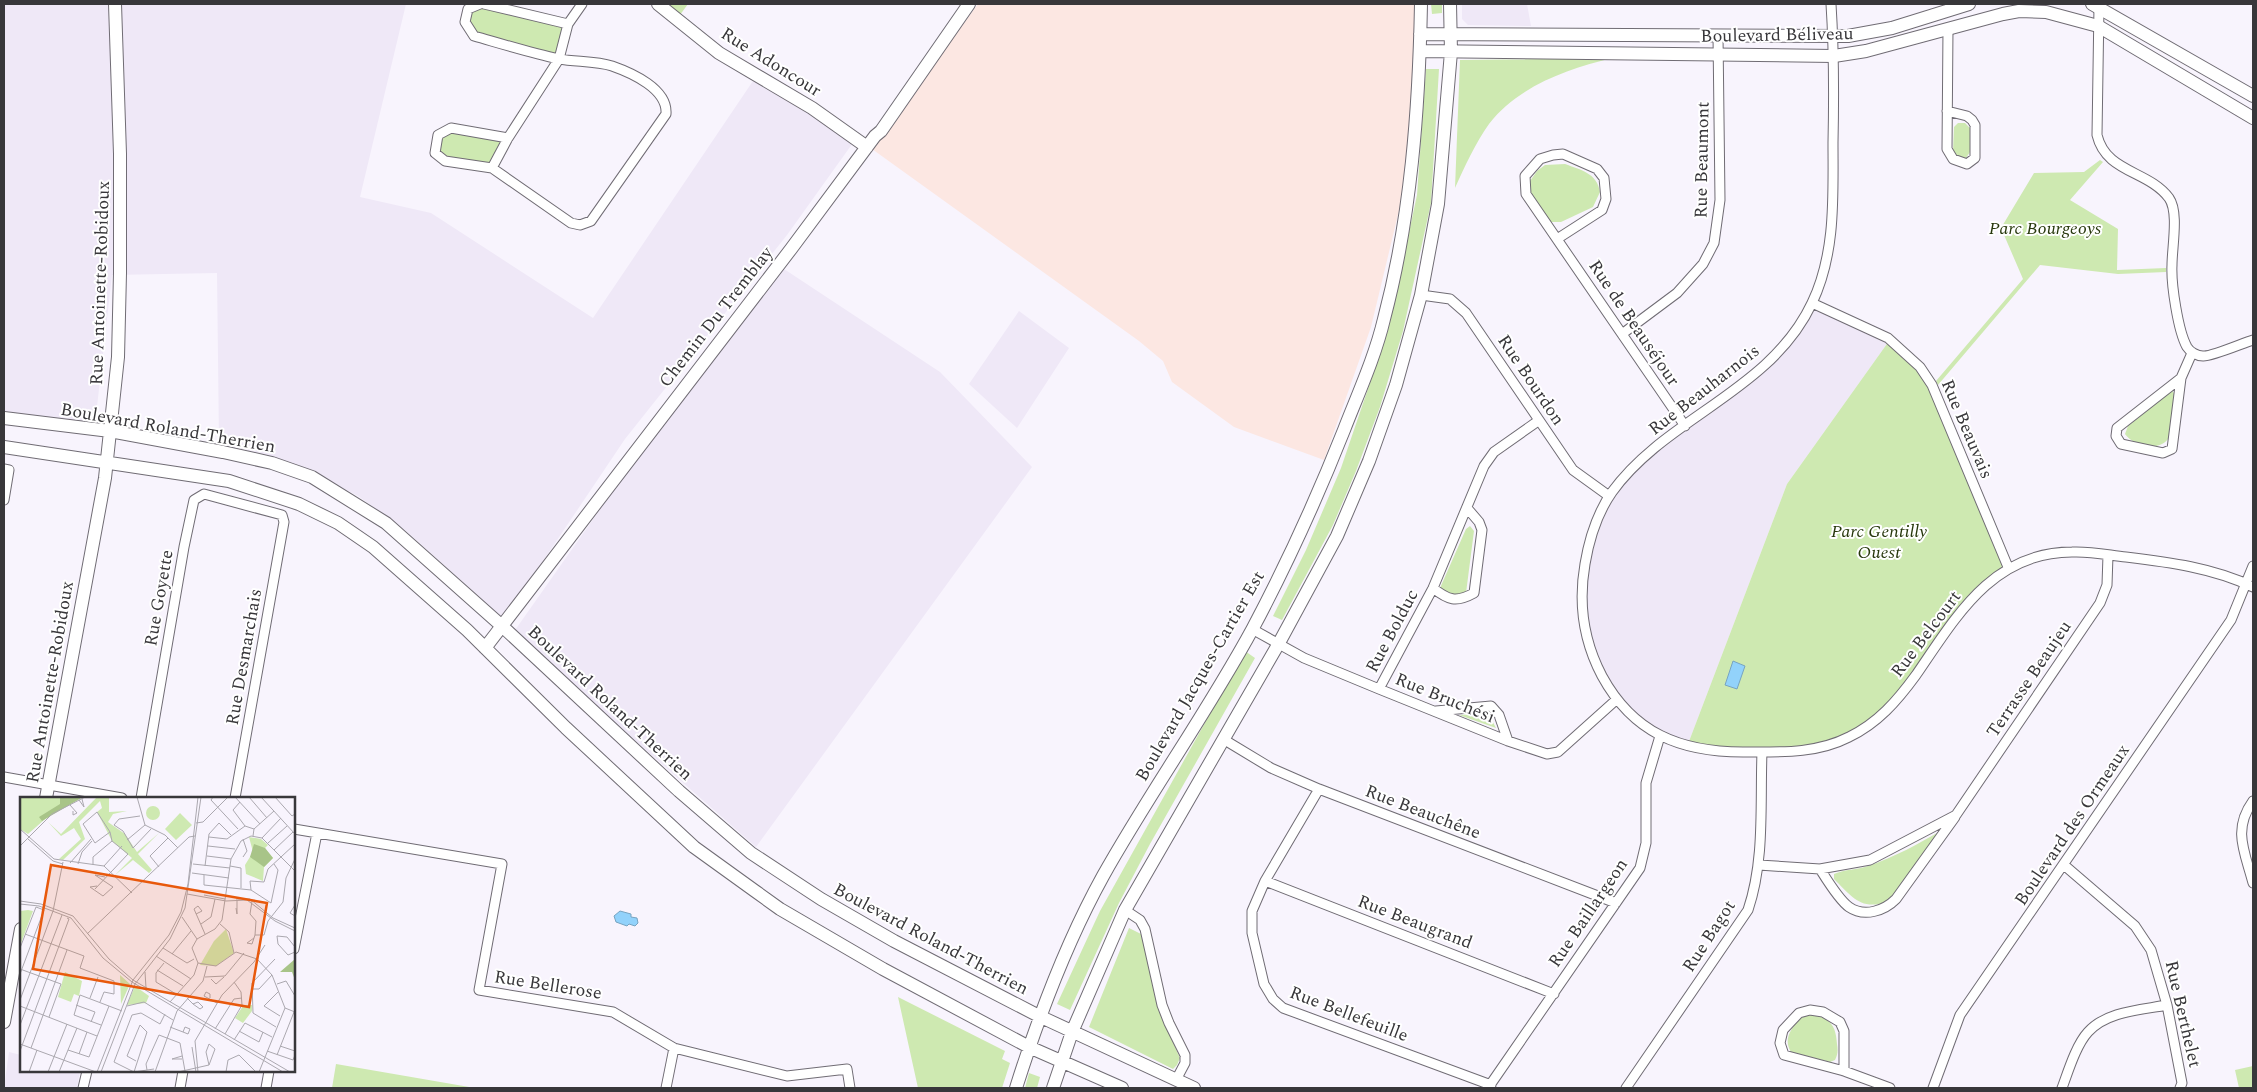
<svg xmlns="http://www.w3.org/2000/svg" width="2257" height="1092" viewBox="0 0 2257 1092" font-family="Spectral,serif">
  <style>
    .built { fill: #efe8f7 }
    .medical { fill: #fce7e2 }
    .green { fill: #cee9b1 }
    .water { fill: #92d2fb; stroke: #77a4c1 }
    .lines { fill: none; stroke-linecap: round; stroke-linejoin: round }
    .street-casing { stroke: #706c74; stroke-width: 11 }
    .secondary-casing { stroke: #706c74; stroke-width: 14 }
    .street { stroke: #fff; stroke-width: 9 }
    .secondary { stroke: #fff; stroke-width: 12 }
    .labels { text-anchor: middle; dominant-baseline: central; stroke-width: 4; stroke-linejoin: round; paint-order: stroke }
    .street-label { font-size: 18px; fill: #38373a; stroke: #fff }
    .park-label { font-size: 18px; font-style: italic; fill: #27380c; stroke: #fff }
    .inset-road { fill: none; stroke: #aba8af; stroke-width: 1 }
    .view { fill: #e8590c; fill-opacity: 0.15; stroke: #e8590c; stroke-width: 2.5 }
    .inset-edge { fill: none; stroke: #38373a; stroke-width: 2.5 }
  </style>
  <rect width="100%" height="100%" fill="#f8f4fd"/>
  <path class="built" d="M4,4h402l-46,193 71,16 162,105 164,-243 98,65 -68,95 -162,204 -121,180 -99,-89 -47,-34 -47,-24 -40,-15 -52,-14 -2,-170 -105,2 -17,149 -91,-12z
    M1462,4h65l4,22 -63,-1 -6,-6z
    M784,269l156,103 92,95 -276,380 -243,-214 124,-176z
    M1814,307l75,34 -102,143 -99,260 -27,-10 -43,-35 -24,-48 -12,-59 8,-39 9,-29 17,-31 14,-18 22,-20 77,-56 23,-20z
    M1019,311l50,37 -52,80 -48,-44z
    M9,1052l12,3v16h59l-3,17 -73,-1z"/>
  <path class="medical" d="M978,4h443l-7,144 -43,179 -47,133 -90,-33 -62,-45 -9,-21 -24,-20 -267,-192z"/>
  <path class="green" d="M662,4h26l-11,15z
    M1431,4h11v9l-10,1z
    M482,6l82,20 -7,29 -81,-21 -8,-13 3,-10z
    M1612,58c-44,11 -94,28 -123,66 -14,20 -24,42 -34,64l5,-128z
    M1426,69h13l-8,134 -28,128 -23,76 -24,64 -23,54 -51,95 -9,-4 33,-66 35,-82 47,-138 29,-135z
    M1958,123h7l5,5v24l-4,6h-4l-8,-4 -1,-3 1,-24z
    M451,130l53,10 -13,25 -45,-7 -8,-6 2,-16z
    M2100,160l3,2 -33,38 48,29 -1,41 49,-2v4l-48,2 -78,-9 -102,120 -2,-4 87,-102 -22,-51 33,-55 50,-1z
    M1565,164c16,6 32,9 35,28l-7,15 -32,15h-11l-19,-28 -1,-13 7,-10 8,-6z
    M1889,341l29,27 11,17 76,181 -38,34 -87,116 -27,17 -27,10 -23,5 -56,1 -59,-5 99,-260z
    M2172,390l4,7 -8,42c-9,13 -35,7 -43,-5l3,-8z
    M1470,526l4,5 -8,62 -15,3 -11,-8 26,-59z
    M1245,651l10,7 -105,186 -31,59 -49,107 -13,-6 43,-93z
    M1488,713l8,15 -37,-13z
    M1942,830l-54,71c-26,11 -37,-5 -54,-22v-5c11,-5 23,-4 34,-8 27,-9 50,-22 74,-36z
    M1129,928l12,6 20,81 19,43 -3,7 -4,4 -84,-42z
    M898,997l107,54 -3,8 8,4 -8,25h-84z
    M1815,1014c16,6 21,12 22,30 1,6 1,10 -2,16l-5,2 -39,-10c-8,-13 0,-22 8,-34z
    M336,1064l139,24h-143z
    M2253,1066v22h-14l-4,-18z
    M1029,1073l11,4 -3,11h-12z"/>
  <path class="water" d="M1733,661l12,5 -8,23 -12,-4z
    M620,911l11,3v3l6,1 1,5 -3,3 -6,-2 -2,2 -11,-4 -2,-6z"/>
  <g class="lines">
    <defs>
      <path id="street" d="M480,4l-12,5 -3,13 9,14c28,8 57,17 85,23 17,3 37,2 53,7 20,7 56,23 54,48l-75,107 -11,4 -9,-2 -79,-55 -47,-7 -10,-8 3,-18 13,-7 57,10
        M484,4l84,20
        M1831,4c3,46 3,92 2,139 0,53 3,110 -21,160 -42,89 -146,114 -200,189 -14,20 -23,48 -27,72 -7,40 -2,76 17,112 31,57 78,76 141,76 36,0 73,2 106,-15 29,-14 48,-36 67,-62 40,-58 76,-123 156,-123 18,-1 36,3 54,5 42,5 88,11 127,30
        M2099,6l-2,129c9,38 51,35 72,63 10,14 3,49 3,67 -1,19 6,66 15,82 3,5 10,9 16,9 8,1 40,-13 50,-16
        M1947,111l20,5 5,4 3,5v33l-8,6 -14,-5 -6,-10 1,-120
        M492,168l16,-30 51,-79 9,-35 14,-20
        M1557,239l45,-29 4,-11 -2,-21 -7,-9 -34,-15 -10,1 -13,4 -15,17 1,18 159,232
        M1421,295l29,4 16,14 107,157 36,26
        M1812,303l76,35 32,29 12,18 76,182
        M1622,334l55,-41 26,-29 11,-21 6,-43 -2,-164
        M2181,378l-64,50 -1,8 5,8 42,9 9,-4 9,-71 11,-25
        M4,469l5,1 -5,30
        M1433,588c15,12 23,15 41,5l8,-63 -3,-8 -12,-14
        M1252,629l52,29 75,31 129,52 39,13 11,-2 58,-52
        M1379,689l54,-101 51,-122 10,-14 44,-31
        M1436,711l55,-5 8,9 9,26
        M1223,739l48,29 48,21 297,114
        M4,777l118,21
        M1319,789l-54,92 -13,30v22l12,51 9,15 10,9 208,77
        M141,798l43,-251 10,-47 10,-6 78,21 2,7 -49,276
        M2253,801c-21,29 -8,51 0,82
        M294,829l208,35 -23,126 134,22 61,36 113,28 60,-7 3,19
        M1759,865l61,4 50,-9 86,-45 144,-212 7,-18 1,-30
        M2064,865l71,61 16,24 16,55 15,78 -2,5
        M1820,869c7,11 19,31 29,38 16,11 36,3 47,-8l59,-82
        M1265,881l289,113
        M1125,910l15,10 5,9 17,76 7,18 16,32v8l-9,17
        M294,949l23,-116
        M1844,1071v-40l-4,-9 -17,-10 -13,-2 -11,3 -16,17 -3,13 4,12 60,16 46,17
        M83,1088l4,-17
        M180,1088l3,-17
        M266,1088l3,-17
        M666,1088l8,-40
        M1488,1088l152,-220 6,-25v-60l14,-47
        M1626,1088l122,-178c17,-50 12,-106 14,-158
        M1933,1088l27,-73 271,-395 22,-54
        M2062,1088c6,-16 14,-43 26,-56 19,-21 53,-22 79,-27"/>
      <path id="secondary" d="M658,4l61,49 93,55 55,39
        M2092,4l161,92
        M1420,34l428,2 44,-8 77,-24
        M1420,51l414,5 32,-5 137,-37 16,-3 27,1 52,14 155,92
        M4,418l106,13 113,21 49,11 40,14 74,46 117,104 176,164 72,62 70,46 73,42 145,75 155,72
        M4,447l225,34 70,23 39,19 35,24 94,83 99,98 128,119 61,44 25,18 103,60 146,78 93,41
        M485,648l306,-399 84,-113 6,-5 88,-127
        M46,798l59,-320 13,-121 2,-84v-119l-5,-150
        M4,1022l17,-93
        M1016,1088c23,-73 50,-145 87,-212 47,-84 104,-163 150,-248 34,-64 64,-130 91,-198 14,-36 31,-73 40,-111 27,-102 35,-210 37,-315
        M1053,1088l19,-56 53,-122 154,-267 58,-107 32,-75 27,-76 25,-90 17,-91 13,-152 -1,-48"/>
    </defs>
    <use href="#street" class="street-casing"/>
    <use href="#secondary" class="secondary-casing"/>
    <use href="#street" class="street"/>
    <use href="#secondary" class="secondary"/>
  </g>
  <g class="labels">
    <g class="street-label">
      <text transform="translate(1777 35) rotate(-1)">Boulevard Béliveau</text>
      <text transform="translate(771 62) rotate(32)">Rue Adoncour</text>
      <text transform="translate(1702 160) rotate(-89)">Rue Beaumont</text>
      <text transform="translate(100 283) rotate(-88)">Rue Antoinette-Robidoux</text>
      <text transform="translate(716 317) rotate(-52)">Chemin Du Tremblay</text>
      <text transform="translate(1634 323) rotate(56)">Rue de Beauséjour</text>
      <text transform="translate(1531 380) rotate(56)">Rue Bourdon</text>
      <text transform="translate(1704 390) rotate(-38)">Rue Beauharnois</text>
      <text transform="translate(168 428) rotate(10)">Boulevard Roland-Therrien</text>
      <text transform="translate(1967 429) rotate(67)">Rue Beauvais</text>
      <text transform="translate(159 598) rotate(-80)">Rue Goyette</text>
      <text transform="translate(1392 631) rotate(-62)">Rue Bolduc</text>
      <text transform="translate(1926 634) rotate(-53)">Rue Belcourt</text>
      <text transform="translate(244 657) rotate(-80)">Rue Desmarchais</text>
      <text transform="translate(1200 676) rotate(-60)">Boulevard Jacques-Cartier Est</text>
      <text transform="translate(2029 679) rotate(-56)">Terrasse Beaujeu</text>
      <text transform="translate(50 682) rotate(-80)">Rue Antoinette-Robidoux</text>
      <text transform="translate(1445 698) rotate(22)">Rue Bruchési</text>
      <text transform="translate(610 703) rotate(43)">Boulevard Roland-Therrien</text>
      <text transform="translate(1423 812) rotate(21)">Rue Beauchêne</text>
      <text transform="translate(2072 825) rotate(-56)">Boulevard des Ormeaux</text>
      <text transform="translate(1588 913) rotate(-56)">Rue Baillargeon</text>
      <text transform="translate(1415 922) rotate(21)">Rue Beaugrand</text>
      <text transform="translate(1709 936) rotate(-57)">Rue Bagot</text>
      <text transform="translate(931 939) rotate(28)">Boulevard Roland-Therrien</text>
      <text transform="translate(548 985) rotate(9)">Rue Bellerose</text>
      <text transform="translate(1349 1014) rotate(21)">Rue Bellefeuille</text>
      <text transform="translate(2183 1014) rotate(77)">Rue Berthelet</text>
    </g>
    <g class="park-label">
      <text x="2045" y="228">Parc Bourgeoys</text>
      <text x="1879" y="531">Parc Gentilly<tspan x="1879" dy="21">Ouest</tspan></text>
    </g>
  </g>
  <g transform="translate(20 797)">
    <rect width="275" height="275" fill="#f8f4fd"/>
    <path d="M0,0h63l-31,16 -24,21 -8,-5zM77,0h12v15l18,-1 -14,3 -5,8 17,12 12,18 22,-19 -21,21 14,16 -3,3 -16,-13 -19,16 18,-18 -20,-17 -15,-29 5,-4 -2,-7 -21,21 6,17 -22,21 -4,-1 22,-20 -7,-11 -13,8 -13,-14 13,12zM126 16a7 7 0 1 1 14 0a7 7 0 1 1-14 0ZM160,16l12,12 -16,15 -11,-11zM229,40l12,2 7,6 -3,3 8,10 -9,9 -1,14 -17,-7 -1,-9 8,-13zM8,113l5,1 -13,35v-35zM206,132l8,24 -18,13 -16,-1 14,-24zM45,175l17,9 -3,15 -5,-2 -3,8 -13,-5zM100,178l10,9 -9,20zM115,189l14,10 -3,7 -19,2zM227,208h5v6l-9,12 -8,-5 8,-12z" fill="#cee9b1"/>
    <path d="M40,0h23l-41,24 -3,-4 21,-13zM234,47l11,4 8,10 -9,9 -14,-10zM275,162v21l-3,-8h-12z" fill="#a8c488"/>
    <path class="inset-road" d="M117,0l8,28 20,10 13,13M193,0l-2,3 27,29M215,0l25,27M229,0l18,21M241,0l34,37M255,0l17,19 3,-2M59,3l5,7 -2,-8M220,5l-7,8 12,16M50,8l7,8 -4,2v-4M120,19l-21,3 -5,6 9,6 10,17 18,-19M176,26l7,-1 25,-25M0,32l34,30 50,7 28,27M233,39l1,-7 20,-18M189,40l18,2 18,-13 9,3M242,41l19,-20M8,42l25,22 10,3M223,42l4,12 -4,6M107,43l18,-15M248,46l19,-17M0,49l32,-32 33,-17M188,49l27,3M254,53l19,-18M187,59l24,3M50,66l21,-24M58,67l4,-12 10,-11M173,67l37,4M73,68v-8l19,-16M84,69l18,-20M185,69l4,-32 10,-11 12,12M210,69l11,2v20M139,70l-9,-11 18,-18M172,76l37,5M184,78v10l47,5 20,13 7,-33 -4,-6M77,89l-7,1 13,9 10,-9 -18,-12 10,2M75,92l33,-35 -16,-13 -2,-9 -13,-20 -14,12 12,19 15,-11M231,93l-1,-9 14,1 4,-13 27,-25M167,97l39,7 21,-1 28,21 20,10M184,98l21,4M216,102h14l23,19 22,10M0,104l21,3 32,12 36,43 24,21 157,92M232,104l-2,13 6,7 -1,14h9l4,-14 15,-19 3,-24 9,-19M0,107l19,2 32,12 32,40 29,24 151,90M275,108l-5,8 5,3M216,111l1,6v-14M176,117l6,-3 -4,-5 -4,3 11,25M162,120l15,22M181,127l10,-7 4,-18M200,127l9,8 5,21M5,137l59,22 -4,12 34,13v13l-10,-2 -4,10M67,137l102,-97 6,-1M234,141l-7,5 5,1 3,-9M275,150l-8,-10 -10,-1 1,8 10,11 7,-3M0,151l16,-41M143,151l24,15 7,-4M152,157l19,-23M136,159l35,23M255,162l-23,24 1,30 23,14M144,166l-8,10v9l20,12M178,166l-6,-15 5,-9 18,-10 7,-9 9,-61 10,-18 10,-5 11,2 33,33M178,166l18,3 20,-14 21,7 15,16 13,33 10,4M0,172l41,15 -12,33M137,173l26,16M125,175l1,16M0,177l24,-64 -8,-3M185,180l20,-1 19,-23M191,182l5,5 8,-7M257,187l9,-3 9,15M232,192h7l13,-14M259,194l-15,15 16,10M70,201l8,-21M167,201l6,6 7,5 3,-2 -5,-5 -5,2M190,201v-4l-4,-2 -2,4 13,7M0,203l33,-89 10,-49M150,205l24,-27 4,-12M56,208l19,7 -4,10M0,209l77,30M107,209l17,-4 29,18M0,228l42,-110M81,228l-27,-10 6,-20 42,16M150,230l13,5 5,2 2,-5 -5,-2 -2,5M195,232l19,-30 8,-1M219,234l20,11 4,-10M205,237l17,-29 -1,-13 -7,-10M214,243l11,-17 27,14M0,247l76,28M260,249l15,5M172,250l4,25M11,251l36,-98M48,253l21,7 20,-51M0,254l49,-132 -2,-1M247,254l26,9 2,-5M59,257l8,-22M257,258l17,-43M162,259l-10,3h10M134,272l-20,3 -20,-10 18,-47 9,-2 19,11 5,-10M127,273l-1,-6 13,-29 21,8 5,28M9,275l8,-22M28,275l19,-48M39,275l18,-44M77,275l36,-92 36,-45 12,-23 7,-28 10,-87M81,275l34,-88 35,-45 15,-31 16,-111M114,275l13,-40 -7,-7 -13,31 9,5M135,275l22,-61 26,-30 4,-15M158,275l31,-7 6,-16 -6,-5 -3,8 3,13M178,275l-3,-31 27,-46 32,-33 11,-17M206,275l2,-12 11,-5 17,17M239,275l26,-64"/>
    <path class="view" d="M31,68l216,38 -18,104 -216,-38z"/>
    <rect width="275" height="275" class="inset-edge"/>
  </g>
  <rect width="2257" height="1092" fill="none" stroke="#38373a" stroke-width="10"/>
</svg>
